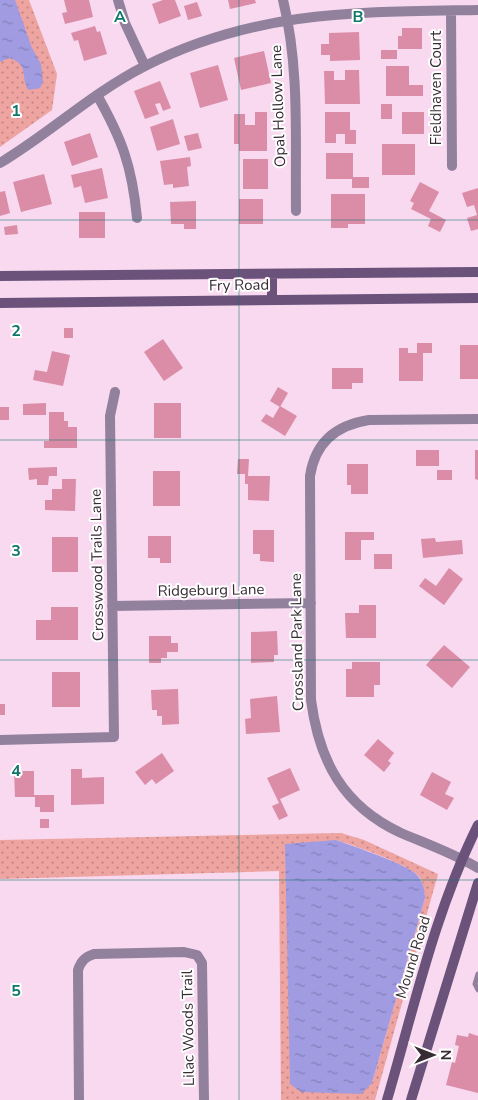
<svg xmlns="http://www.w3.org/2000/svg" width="478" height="1100" viewBox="0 0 478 1100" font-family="'Nunito Sans',sans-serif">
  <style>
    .grass { fill: url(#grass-dots); fill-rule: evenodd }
    .water { fill: url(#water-ripples) }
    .building { fill: #db8ca6 }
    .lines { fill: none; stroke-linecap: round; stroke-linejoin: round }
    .lane { stroke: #92819d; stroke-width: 5 }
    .street { stroke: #92819d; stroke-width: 10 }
    .secondary { stroke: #6b527b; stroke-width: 10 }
    .grid { fill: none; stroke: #0f766e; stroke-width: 1; stroke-opacity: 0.55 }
    .labels { text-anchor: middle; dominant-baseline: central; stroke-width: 4; stroke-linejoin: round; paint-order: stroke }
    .street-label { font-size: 15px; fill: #372b34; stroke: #fff }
    .grid-label { font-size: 16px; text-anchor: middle; font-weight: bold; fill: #0f766e; stroke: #fff; stroke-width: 4; stroke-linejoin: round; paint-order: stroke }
  </style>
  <defs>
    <pattern id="grass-dots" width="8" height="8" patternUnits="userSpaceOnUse" patternTransform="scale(1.25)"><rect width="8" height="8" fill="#eea4a1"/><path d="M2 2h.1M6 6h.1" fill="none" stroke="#c28684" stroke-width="1.8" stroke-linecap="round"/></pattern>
    <pattern id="water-ripples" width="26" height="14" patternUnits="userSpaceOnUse" patternTransform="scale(1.25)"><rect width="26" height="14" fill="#a19be2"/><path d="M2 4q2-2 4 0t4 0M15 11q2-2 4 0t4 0" fill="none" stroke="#847fb8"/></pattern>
  </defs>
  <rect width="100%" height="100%" fill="#f8d9f0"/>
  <path class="grass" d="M0,0h29l28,74 -5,36 -52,37z
    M341,833l23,7 74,34 -63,226h-94l-2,-229 -279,8v-39zM336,840c20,6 62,21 79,33 8,5 9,16 10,25l-53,185z"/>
  <path class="water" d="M0,0h15l17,48 9,16 2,18 -3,6 -11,2c-10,-13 2,-25 -20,-32l-9,4z
    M336,840c14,5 74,25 82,36 5,7 7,13 7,22l-53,185 -11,11 -60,-2 -11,-8 -5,-240z"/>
  <path class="building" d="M64,0h25l4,17 -28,7 -3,-11 5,-1z
    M163,0h12l6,16 -22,8 -7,-20z
    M228,0h27l1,3 -26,6z
    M197,2l5,14 -14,4 -4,-14z
    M95,26l2,6 3,-1 7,23 -23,7 -6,-21 -4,1 -3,-8z
    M402,28h20v21h-24v-13h4z
    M359,32l1,28 -30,1v-6h-9v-11h8v-11z
    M381,50h16v9h-16z
    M264,51l7,32 -30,7 -7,-32z
    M218,65l10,35 -28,8 -10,-35z
    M386,66h23v19h14v11h-37z
    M345,70h14l1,34h-35l-1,-33h10v9h11z
    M160,81l11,27 -8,3 -3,-8 -5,1 4,10 -14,5 -11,-28z
    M381,104h11v15h-11z
    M255,112h12v39h-28v-7h-5v-30h11v11h10z
    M325,112h25v18h6v14h-11v-10h-9v9h-11z
    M402,112h22v22h-22z
    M173,119l7,25 -23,7 -7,-24z
    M90,133l8,24 -26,9 -8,-24z
    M198,133l4,15 -14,3 -4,-15z
    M382,144h33v31h-33z
    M326,153h27v24h16v11h-17v-9h-26z
    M190,157l1,9 -4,1 2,19 -16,2v-4l-9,1 -4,-24z
    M243,159h25v30h-25z
    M102,168l6,30 -23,5 -4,-17 -7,2 -3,-13z
    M44,174l8,30 -31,8 -8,-30z
    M420,182l19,10 -10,19 17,9 -6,12 -12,-6 3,-7 -20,-10 3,-6 -4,-2z
    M478,188v41l-7,2 -4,-13 10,-3 -3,-10 -7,2 -5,-14z
    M5,191l5,22 -10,3v-24z
    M331,194h34v30h-17v4h-17z
    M239,199h24v25h-24z
    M196,201v28h-12v-5h-13l-1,-22z
    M79,212h26v26h-26z
    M17,225l1,9 -13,1 -1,-8z
    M64,328h9v10h-9z
    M163,339l20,29 -19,13 -20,-29z
    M417,343h15v10h-9v28h-24v-33h9v5h9z
    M460,345h18v34h-18z
    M52,351l18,4 -7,31 -30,-6 2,-10 12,2z
    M332,368h31v15h-11v6h-20z
    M278,387l10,6 -8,14 -10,-6z
    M46,403v12h-23v-11z
    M154,403h27v35h-27z
    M280,406l17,10 -12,20 -24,-15 5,-7 7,4z
    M0,407h9v13h-9z
    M49,412h15v9h4v6h9v21h-33v-7h5z
    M416,450h23v16h-23z
    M475,450h3v30l-3,-1z
    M238,459h11l-1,17h22l-1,25 -21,-1v-16h-3v-10h-8z
    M347,464h21v30h-17v-9h-4z
    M57,467v9h-8l-1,9h-11v-6l-8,1 -1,-12z
    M437,470h15v10h-15z
    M153,471h27v35h-27z
    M62,479h14l-1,32 -30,-1v-10h7v-11h10z
    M253,530h21v32l-14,-1v-7h-7z
    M345,532h29v8h-13v20h-16z
    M148,536h23v27h-11v-5h-12z
    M52,537h26v35h-26z
    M435,538l1,4 26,-2 1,14 -40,4 -2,-19z
    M374,554h18v15h-18z
    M449,568l14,11 -19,26 -25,-19 6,-8 11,8z
    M359,605h17v33h-30l-1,-25h14z
    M51,607h27v33h-42v-20h15z
    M277,631l1,24h-4v7l-23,1v-31z
    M149,636h22v7h7v9h-11v6h-6v5h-12z
    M444,645l26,22 -18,21 -26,-23z
    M352,662h28v23h-6v12h-28v-28h6z
    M52,672h28v35h-28z
    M178,689l1,35 -17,1v-9h-5v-6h-5l-1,-20z
    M277,696l3,36 -34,2 -1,-15 6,-1 -1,-19z
    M0,704h5v11h-5z
    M378,739l16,14 -6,8 3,2 -7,9 -20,-17z
    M162,753l12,18 -18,13 -4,-5 -7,6 -10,-13z
    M290,768l10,22 -20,9 8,17 -9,4 -7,-14 7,-3 -12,-25z
    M71,769h11v9l22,-1v27l-33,1z
    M14,771h20v24h20v17h-14v-5h-5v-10h-20z
    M432,772l19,10 -6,12 9,4 -7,12 -27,-15z
    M40,819h9v9h-9z
    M469,1033l9,3v57l-32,-8 6,-23 3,1 4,-17 -4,-1 2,-10 11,2z"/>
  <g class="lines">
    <path class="lane" d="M478,974l-3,10 3,6"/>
    <path class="street" d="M118,0l7,23 20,43
      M283,0c17,68 12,141 13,211
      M451,11l1,155
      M97,95c25,44 35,71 40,123
      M0,163c50,-30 92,-70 145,-97 110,-56 213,-54 333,-56
      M478,419l-109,1c-33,5 -54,23 -59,56l1,224c8,61 32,106 90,133 26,11 52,20 77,35
      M112,606l199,-3
      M0,740l114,-3 -4,-321 5,-24
      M79,1100l-1,-130c3,-9 7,-13 16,-16l90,-2 13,3 5,8 2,137"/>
    <path class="secondary" d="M272,274v26
      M0,276l478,-4
      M0,303l478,-5
      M387,1100c27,-92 48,-189 91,-275
      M411,1100l67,-217"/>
  </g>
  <path class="grid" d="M239,0v1100M0,220h478M0,440h478M0,660h478M0,880h478"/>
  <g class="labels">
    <g class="street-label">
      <text transform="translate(436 88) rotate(-90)">Fieldhaven Court</text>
      <text transform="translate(278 106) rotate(-92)">Opal Hollow Lane</text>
      <text transform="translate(239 285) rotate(-1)">Fry Road</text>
      <text transform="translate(97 565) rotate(-91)">Crosswood Trails Lane</text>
      <text transform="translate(211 590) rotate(-1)">Ridgeburg Lane</text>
      <text transform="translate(297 642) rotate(-91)">Crossland Park Lane</text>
      <text transform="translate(413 957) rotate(-73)">Mound Road</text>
      <text transform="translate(188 1028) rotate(-91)">Lilac Woods Trail</text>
    </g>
  </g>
  <g class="grid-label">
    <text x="120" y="22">A</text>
    <text x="358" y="22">B</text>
    <text x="16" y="116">1</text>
    <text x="16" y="336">2</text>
    <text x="16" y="556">3</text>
    <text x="16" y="776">4</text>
    <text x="16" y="996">5</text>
  </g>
  <g transform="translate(433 1055) rotate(90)" stroke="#ffffff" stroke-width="4" paint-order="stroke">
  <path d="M0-4L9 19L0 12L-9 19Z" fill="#372b34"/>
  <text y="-8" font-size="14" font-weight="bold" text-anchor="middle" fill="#372b34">N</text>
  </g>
</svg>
